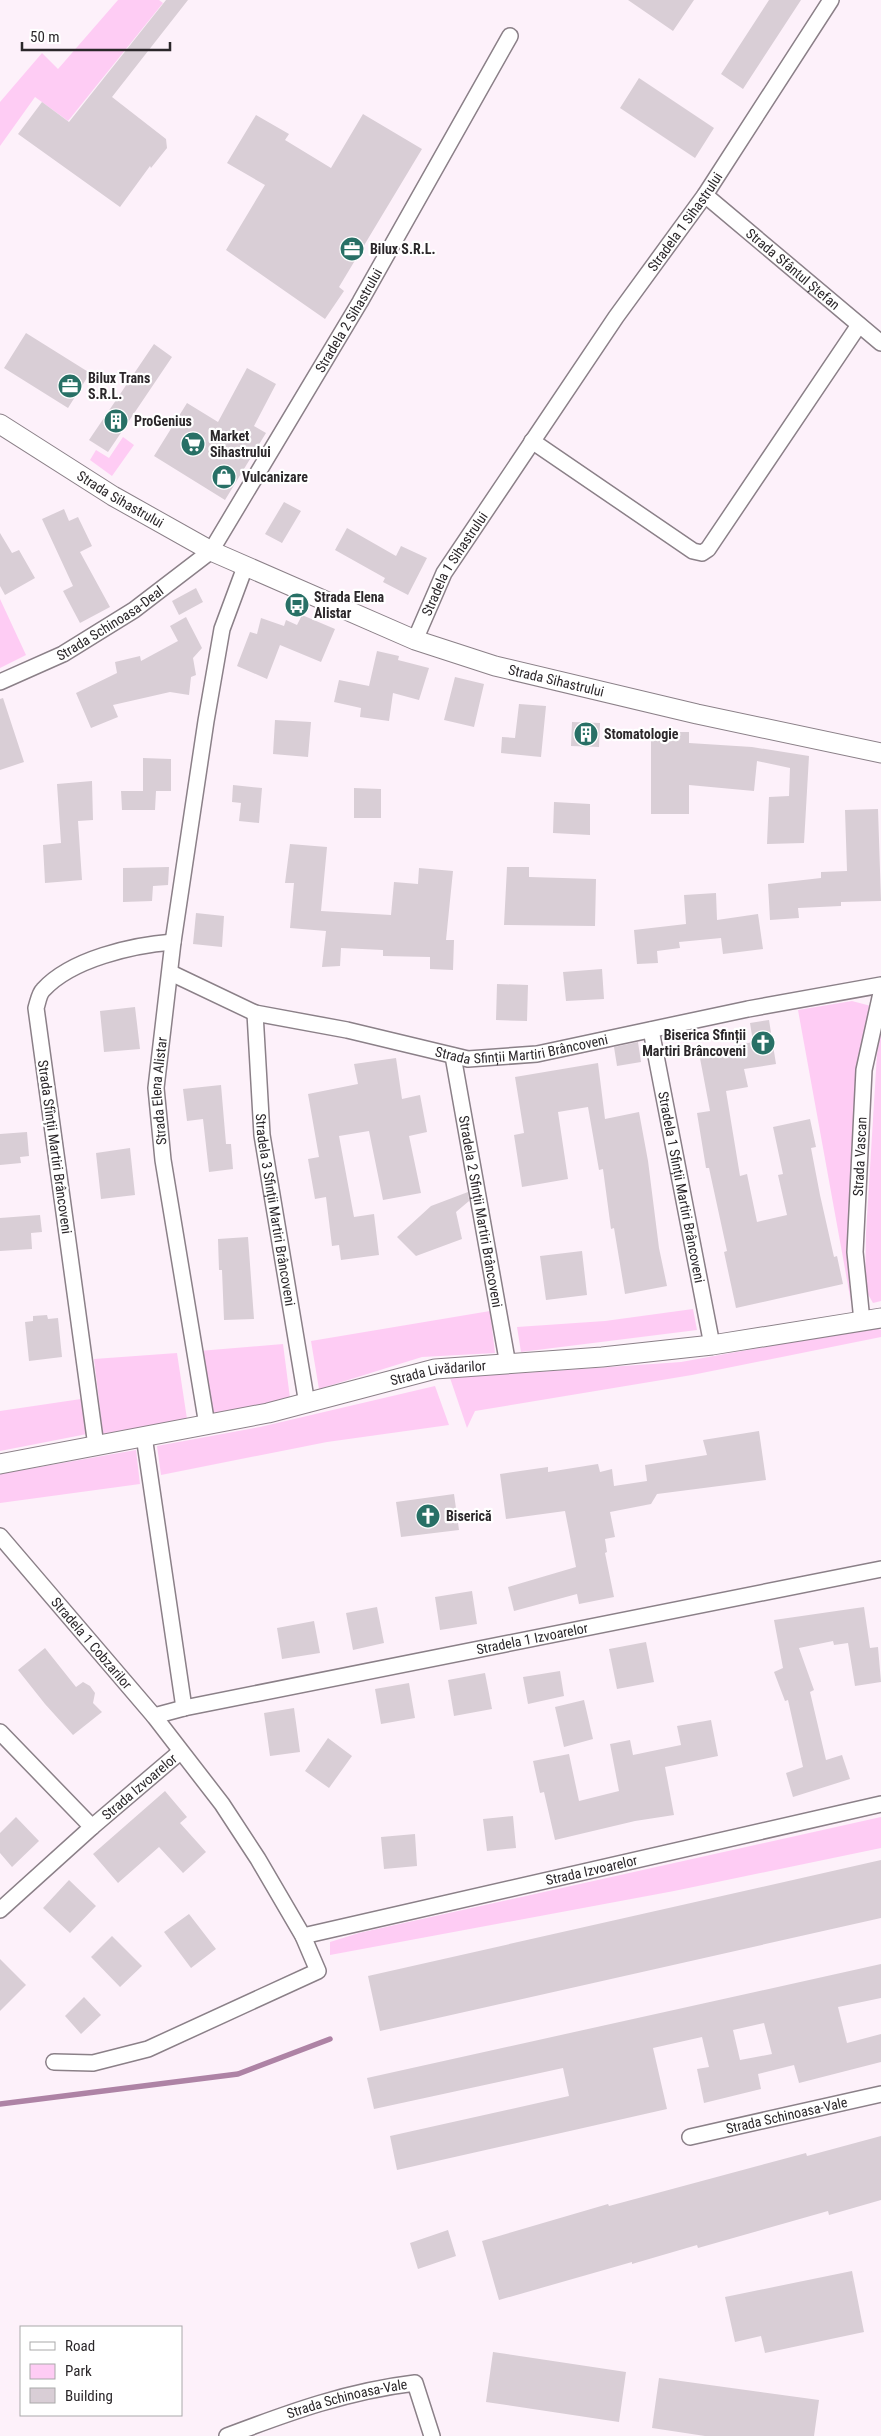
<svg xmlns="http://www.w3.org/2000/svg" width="881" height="2436" viewBox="0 0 881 2436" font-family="'Roboto Condensed',sans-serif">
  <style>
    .green { fill: #feccf4 }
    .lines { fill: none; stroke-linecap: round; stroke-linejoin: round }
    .stream { stroke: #ae83a5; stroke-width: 5.5 }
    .building { fill: #d9ced6; fill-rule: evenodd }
    .minor-casing { stroke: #8b8088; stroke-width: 18 }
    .tertiary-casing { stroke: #8b8088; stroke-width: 21 }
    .minor { stroke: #fff; stroke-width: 15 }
    .tertiary { stroke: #fff; stroke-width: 19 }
    .labels { text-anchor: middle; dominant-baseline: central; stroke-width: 4.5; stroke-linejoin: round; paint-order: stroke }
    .street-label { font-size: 14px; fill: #2b272a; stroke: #fff }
    .poi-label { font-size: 14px; font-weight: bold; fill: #2b272a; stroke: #fff; text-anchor: start }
  </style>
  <rect width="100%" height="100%" fill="#fdf1fa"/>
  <path class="green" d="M118,0h41l4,3 -95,118 -33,-24 -35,49v-44l42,-49 16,16z
    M123,437l11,8 -22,31 -22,-16 6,-10 13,8z
    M0,599l26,56 -26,13z
    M852,1001l19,5 -22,245 2,51 -53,-292z
    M881,1029v272l-8,2 -8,-14 1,-56 11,-179z
    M693,1309l4,21 -176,22 -4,-25 88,-6z
    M490,1311l5,42 -73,4 -103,32 -8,-48z
    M875,1327l6,3v7l-189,38 -217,36 -8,17 -17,-50 231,-16z
    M283,1344l7,54 -80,17 -11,-64z
    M177,1353l10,66 -84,15 -9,-75z
    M435,1386l14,39 -122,17 -166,33 -4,-29 103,-19z
    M81,1399l6,35 -87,17v-40z
    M136,1450l4,34 -140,19v-29z
    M881,1817v31l-207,43 -344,64v-13l29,-9z"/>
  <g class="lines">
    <path class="stream" d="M0,2104l238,-30 92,-35"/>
  </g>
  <path class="building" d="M166,0h22l-76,97 54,42 1,9 -16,20 -1,-2 -30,41 -102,-73 24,-32 27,20z
    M628,0h66l-21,31z
    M769,0h32l-58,89 -22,-15z
    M639,78l75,50 -19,30 -75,-50z
    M363,114l59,35 -83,138 5,4 -19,28 -99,-69 39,-65 -38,-22 29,-48 33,19 -4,6 46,28z
    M26,333l64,40 -22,35 -64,-40z
    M154,344l18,13 -64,95 -19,-12z
    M247,368l29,16 -22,42 12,7 -41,67 -71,-44 33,-53 31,19z
    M284,502l17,9 -19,32 -17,-9z
    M64,509l5,12 9,-4 14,29 -12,6 30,55 -30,16 -17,-32 10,-5 -31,-67z
    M347,528l49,28 5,-10 26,12 -19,37 -25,-13 2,-4 -50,-28z
    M0,533l12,20 7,-3 16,28 -30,17 -5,-9z
    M196,588l7,14 -24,13 -7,-14z
    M302,615l33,14 -14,33 -41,-17 -13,34 -30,-13 13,-34 7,2 4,-16 23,8 2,-6 11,5z
    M186,617l16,31 -9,10 3,17 -5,2 -2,18 -19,-3 -57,13 5,12 -27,11 -15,-35 41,-20 -2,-11 25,-6 1,5 37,-20 -8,-15z
    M377,651l22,5 -1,4 31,8 -10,32 -26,-7 -4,28 -29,-4 1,-9 -27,-6 5,-22 30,6z
    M455,677l29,7 -10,43 -30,-7z
    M3,698l21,64 -24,8v-71z
    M519,704l27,2 -5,51 -40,-4 1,-16 13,1z
    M275,720l36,2 -3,35 -35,-3z
    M572,722l28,1 -1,24 -28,-1z
    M651,732h38v11l63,4 57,9 -5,87 -37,1 2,-47 20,-1 1,-28 -33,-7 -3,30 -65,-6v29h-38z
    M143,758l28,1v32h-15l-1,19h-33l-1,-19h22z
    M92,781l1,39 -15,1 4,59 -37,3 -2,-38 18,-2 -4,-59z
    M233,785l29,3 -3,35 -20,-2 2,-18 -9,-1z
    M354,788l27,1v29h-27z
    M554,802l36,2v31l-37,-2z
    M878,809l3,92 -40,1v4l-43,2 1,10 -29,2 -2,-36 53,-6v-6l26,-1 -2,-61z
    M290,844l37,3 -6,64 70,4 3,-33 24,2 1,-16 34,3 -7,69h8l-1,30 -23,-1v-12l-47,-1v-6l-42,-2 -1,18 -18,1 4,-36 -36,-3 4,-45h-9z
    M169,867l-1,18 -15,1 -1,15 -29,1v-34z
    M507,867h22v10l67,2 -1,47 -91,-1z
    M716,893l1,27 41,-6 5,35 -40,5 -2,-16 -42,4 1,6 -23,3 1,12 -21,1 -3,-34 52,-6 -2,-29z
    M196,913l28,3 -2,31 -29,-3z
    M602,969l2,30 -38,2 -3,-29z
    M497,984l31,1 -1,36 -31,-1z
    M135,1007l5,42 -36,3 -4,-41z
    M769,1020l7,44 -32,5 4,18 -22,4 14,85 7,-2 10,48 30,-7 -9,-40 5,-1 -10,-47 37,-8 6,28 -5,1 9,47 14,62 3,-1 6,28 -107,24 -12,-56 3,-1 -18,-83h-3l-9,-55 13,-2 -11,-58 54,-11 -3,-19z
    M638,1042l3,20 -24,4 -3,-19z
    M396,1058l6,41 18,-4 7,37 -18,4 12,57 -38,7 -14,-69 -30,5 15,81 20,-3 5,41 -38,5 -2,-15 -7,1 -6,-49 -11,2 -7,-40 11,-2 -11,-63 50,-10 -4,-20z
    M598,1063l7,56 34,-7 9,49 11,87 8,38 -42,8 -11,-66 -3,1 -8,-60 -4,1 -11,-63 -30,5 10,67 -46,8 -8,-52 10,-2 -9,-56z
    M221,1085l5,59h5l2,25 -24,3 -6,-53 -16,2 -4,-32z
    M27,1132l2,24 -9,1 1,6 -21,2v-31z
    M130,1148l5,47 -34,4 -5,-46z
    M468,1192l1,9 -13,11 6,27 -46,17 -19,-19 34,-31z
    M40,1215l2,17 -11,1 1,16 -32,2v-33z
    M248,1237l6,82 -30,1 -2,-50h-3l-1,-31z
    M582,1251l5,44 -41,5 -6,-44z
    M47,1315l1,4 10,-1 4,39 -33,4 -4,-39 8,-1v-5z
    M759,1431l7,49 -109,14 -6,10 -41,8 5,25 -10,2 2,13 -2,1 9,44 -35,7 -2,-10 -63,17 -6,-24 68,-20 -11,-56 -59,8 -6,-45 48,-7v5l50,-8 2,8 12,-3 2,17 33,-5 -2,-16 62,-10 -4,-15z
    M454,1494l5,36 -58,7 -5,-35z
    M472,1591l5,33 -37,6 -5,-33z
    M377,1607l7,36 -31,7 -7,-37z
    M864,1607l6,41 8,-1 3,35 -26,4 -7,-43 -14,2 -1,-4 -34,7 15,42 -4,2 16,68 16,-5 8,24 -57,18 -7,-24 17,-6 -15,-67 -3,1 -11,-29 9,-4 -9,-48z
    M314,1621l6,32 -38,6 -5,-31z
    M646,1642l8,40 -37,7 -8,-40z
    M45,1648l31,39 7,-5 7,4 5,7 -2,10 9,9 -29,23 -28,-31 -27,-34z
    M560,1671l4,25 -36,8 -5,-27z
    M485,1673l7,36 -38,7 -6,-36z
    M409,1683l6,35 -34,6 -6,-35z
    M584,1700l9,39 -29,8 -9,-40z
    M294,1708l6,44 -30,4 -6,-43z
    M711,1720l7,36 -53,11 9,48 -39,6 -80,19 -11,-48 -4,1 -7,-32 36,-7 10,47 40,-10 -9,-47 20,-4 3,15 48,-10 -4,-19z
    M328,1738l24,18 -23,32 -24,-17z
    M165,1791l22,26 -7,6 26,29 -23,21 -24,-26 -41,36 -25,-29z
    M513,1816l3,32 -29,3 -4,-32z
    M16,1817l23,24 -27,26 -12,-14v-20z
    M415,1834l2,32 -33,3 -3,-32z
    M881,1860v58l-501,113 -12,-55z
    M69,1880l27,26 -26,27 -27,-25z
    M189,1914l27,35 -25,19 -27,-36z
    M112,1936l30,30 -22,21 -29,-30z
    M0,1959l26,26 -26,26z
    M881,1964v34l-43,9 9,36 34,-9v28l-82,21 -5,-18 -36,9 3,15 -57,14 -7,-34 12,-2 -7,-30 -49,11 14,61 -270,61 -7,-34 179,-40 -6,-28 -189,41 -7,-31zM764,2023l8,31 -32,6 -7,-30z
    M84,1997l17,18 -20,19 -16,-18z
    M881,2136v64l-52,15 -1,-4 -130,37 -1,-3 -65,19v-2l-133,38 -17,-59 126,-37 1,2 197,-53 1,3z
    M448,2230l8,26 -38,13 -8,-26z
    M852,2271l12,61 -99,21 -4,-17 -26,6 -10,-45z
    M493,2352l133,20 -7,50 -133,-20z
    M659,2378l160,22 -5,36h-109l-53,-8z"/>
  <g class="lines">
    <defs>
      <g id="minor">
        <path id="s1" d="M705,195l176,148"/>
        <path d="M532,441l161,110 9,2 6,-4 151,-224"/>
        <path id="s2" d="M415,640l29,-67 172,-256 89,-122 126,-195"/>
        <path id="s3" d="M0,682l63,-28 71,-44 77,-59 149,-249 150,-266"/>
        <path id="s4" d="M171,973l84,40 92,17 121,29 69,-5 211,-45 133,-24"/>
        <path id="s5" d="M255,1013l7,122 45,269"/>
        <path id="s6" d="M651,1030l61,315"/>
        <path id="s7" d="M453,1056l55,309"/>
        <path id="s8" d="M862,1321l-7,-69 9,-182 17,-77"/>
        <path id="s9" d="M207,1425l-44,-265 -7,-72 17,-146 33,-221 16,-92 23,-62"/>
        <path d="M144,1436l40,272"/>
        <path d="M96,1446l-60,-438c2,-6 3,-14 7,-18 28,-31 90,-45 130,-48"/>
        <path id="s10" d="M0,1536l154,180 68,88 36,55 45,77 15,35 -170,78 -55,14 -39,-1"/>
        <path id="s11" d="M154,1716l30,-8 697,-139"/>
        <path d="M0,1732l92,95"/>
        <path id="s12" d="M0,1910l92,-83 88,-75"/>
        <path id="s13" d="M303,1936l578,-132"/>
        <path id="s14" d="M690,2137l191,-43"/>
        <path id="s15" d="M227,2436c63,-24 121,-45 188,-53l17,53"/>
      </g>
      <g id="tertiary">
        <path id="s16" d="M0,424l113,72 98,55 204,89 80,26 202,48 184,39"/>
        <path id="s17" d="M0,1464l268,-51 167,-44 167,-12 110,-12 169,-27"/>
      </g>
    </defs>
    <use href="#minor" class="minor-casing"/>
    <use href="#tertiary" class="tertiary-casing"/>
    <use href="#minor" class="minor"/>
    <use href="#tertiary" class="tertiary"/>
  </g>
  <defs>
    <symbol id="office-disc" viewBox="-11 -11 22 22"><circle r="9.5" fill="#287066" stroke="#fff"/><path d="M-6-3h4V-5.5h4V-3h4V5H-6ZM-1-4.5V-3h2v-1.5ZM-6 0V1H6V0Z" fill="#fff"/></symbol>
    <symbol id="building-disc" viewBox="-11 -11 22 22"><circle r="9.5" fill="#287066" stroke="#fff"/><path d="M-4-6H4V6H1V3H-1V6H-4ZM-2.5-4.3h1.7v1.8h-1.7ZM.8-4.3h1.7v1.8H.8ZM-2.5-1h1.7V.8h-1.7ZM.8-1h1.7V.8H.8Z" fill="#fff"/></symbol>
    <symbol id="supermarket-disc" viewBox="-11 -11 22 22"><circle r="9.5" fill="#287066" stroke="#fff"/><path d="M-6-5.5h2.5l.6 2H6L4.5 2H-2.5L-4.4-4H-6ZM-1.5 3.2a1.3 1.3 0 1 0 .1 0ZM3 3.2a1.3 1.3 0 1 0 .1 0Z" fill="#fff"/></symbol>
    <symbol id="shop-disc" viewBox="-11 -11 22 22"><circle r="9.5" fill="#287066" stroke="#fff"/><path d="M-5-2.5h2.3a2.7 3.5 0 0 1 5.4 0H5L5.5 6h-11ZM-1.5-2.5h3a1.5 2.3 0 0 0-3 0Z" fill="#fff"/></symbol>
    <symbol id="bus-disc" viewBox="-11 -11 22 22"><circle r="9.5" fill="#287066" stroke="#fff"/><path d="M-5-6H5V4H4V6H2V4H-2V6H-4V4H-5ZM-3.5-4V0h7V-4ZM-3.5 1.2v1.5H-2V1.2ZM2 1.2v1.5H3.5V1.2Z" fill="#fff"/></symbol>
    <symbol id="church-disc" viewBox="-11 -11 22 22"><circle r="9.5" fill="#287066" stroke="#fff"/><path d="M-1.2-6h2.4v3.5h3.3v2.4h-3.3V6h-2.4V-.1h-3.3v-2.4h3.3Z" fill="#fff"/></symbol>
  </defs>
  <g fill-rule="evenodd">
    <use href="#office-disc" x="338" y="235" width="28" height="28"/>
    <use href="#office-disc" x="56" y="372" width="28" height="28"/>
    <use href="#building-disc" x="102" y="407" width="28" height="28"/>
    <use href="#supermarket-disc" x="179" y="430" width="28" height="28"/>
    <use href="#shop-disc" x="210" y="463" width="28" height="28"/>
    <use href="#bus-disc" x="283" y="591" width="28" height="28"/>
    <use href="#building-disc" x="572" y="720" width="28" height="28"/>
    <use href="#church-disc" x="749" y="1029" width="28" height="28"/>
    <use href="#church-disc" x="414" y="1502" width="28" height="28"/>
  </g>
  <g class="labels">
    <g class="street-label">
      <text stroke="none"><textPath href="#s2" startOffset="499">Stradela 1 Sihastrului</textPath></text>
      <text stroke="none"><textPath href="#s1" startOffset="115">Strada Sfântul Ștefan</textPath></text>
      <text stroke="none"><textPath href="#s3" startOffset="518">Stradela 2 Sihastrului</textPath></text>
      <text stroke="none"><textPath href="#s16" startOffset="142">Strada Sihastrului</textPath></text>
      <text stroke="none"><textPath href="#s2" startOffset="86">Stradela 1 Sihastrului</textPath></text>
      <text stroke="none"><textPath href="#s3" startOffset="125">Strada Schinoasa-Deal</textPath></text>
      <text stroke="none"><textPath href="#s16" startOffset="616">Strada Sihastrului</textPath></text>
      <text stroke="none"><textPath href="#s4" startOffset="365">Strada Sfinții Martiri Brâncoveni</textPath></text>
      <text stroke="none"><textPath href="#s9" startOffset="338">Strada Elena Alistar</textPath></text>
      <text transform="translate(55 1147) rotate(82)">Strada Sfînții Martiri Brâncoveni</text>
      <text stroke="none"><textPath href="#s8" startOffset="165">Strada Vascan</textPath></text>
      <text stroke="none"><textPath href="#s6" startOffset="160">Stradela 1 Sfinții Martiri Brâncoveni</textPath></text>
      <text stroke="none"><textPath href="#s5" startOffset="198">Stradela 3 Sfinții Martiri Brâncoveni</textPath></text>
      <text stroke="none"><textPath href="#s7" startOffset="158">Stradela 2 Sfinții Martiri Brâncoveni</textPath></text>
      <text stroke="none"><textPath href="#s17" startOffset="448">Strada Livădarilor</textPath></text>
      <text stroke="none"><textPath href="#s11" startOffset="386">Stradela 1 Izvoarelor</textPath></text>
      <text stroke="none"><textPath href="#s10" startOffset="141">Stradela 1 Cobzarilor</textPath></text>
      <text stroke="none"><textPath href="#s12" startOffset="186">Strada Izvoarelor</textPath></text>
      <text stroke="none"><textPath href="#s13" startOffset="296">Strada Izvoarelor</textPath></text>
      <text stroke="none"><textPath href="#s14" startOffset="99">Strada Schinoasa-Vale</textPath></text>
      <text stroke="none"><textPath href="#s15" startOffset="126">Strada Schinoasa-Vale</textPath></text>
    </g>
    <g class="poi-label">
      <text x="370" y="249">Bilux S.R.L.</text>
      <text x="88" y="378">Bilux Trans<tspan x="88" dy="16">S.R.L.</tspan></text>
      <text x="134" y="421">ProGenius</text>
      <text x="210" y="436">Market<tspan x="210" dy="16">Sihastrului</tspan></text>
      <text x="242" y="477">Vulcanizare</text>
      <text x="314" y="597">Strada Elena<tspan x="314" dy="16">Alistar</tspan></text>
      <text x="604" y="734">Stomatologie</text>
      <text x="746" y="1035" text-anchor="end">Biserica Sfinții<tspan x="746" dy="16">Martiri Brâncoveni</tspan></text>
      <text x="446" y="1516">Biserică</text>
    </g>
  </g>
  <rect x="20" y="2326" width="162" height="90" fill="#ffffff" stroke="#aaa9aa"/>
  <rect x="30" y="2342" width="25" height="8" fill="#ffffff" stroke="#aaa9aa"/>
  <text x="65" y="2351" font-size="15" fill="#2b272a">Road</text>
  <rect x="30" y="2364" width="25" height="15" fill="#feccf4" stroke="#aaa9aa"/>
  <text x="65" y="2376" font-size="15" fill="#2b272a">Park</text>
  <rect x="30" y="2388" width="25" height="15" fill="#d9ced6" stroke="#aaa9aa"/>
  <text x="65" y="2401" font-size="15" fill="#2b272a">Building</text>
  <path d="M22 42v8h148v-8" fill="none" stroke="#2b272a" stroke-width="2.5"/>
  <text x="30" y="42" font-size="15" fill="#2b272a" stroke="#ffffff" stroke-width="4" paint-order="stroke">50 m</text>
</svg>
